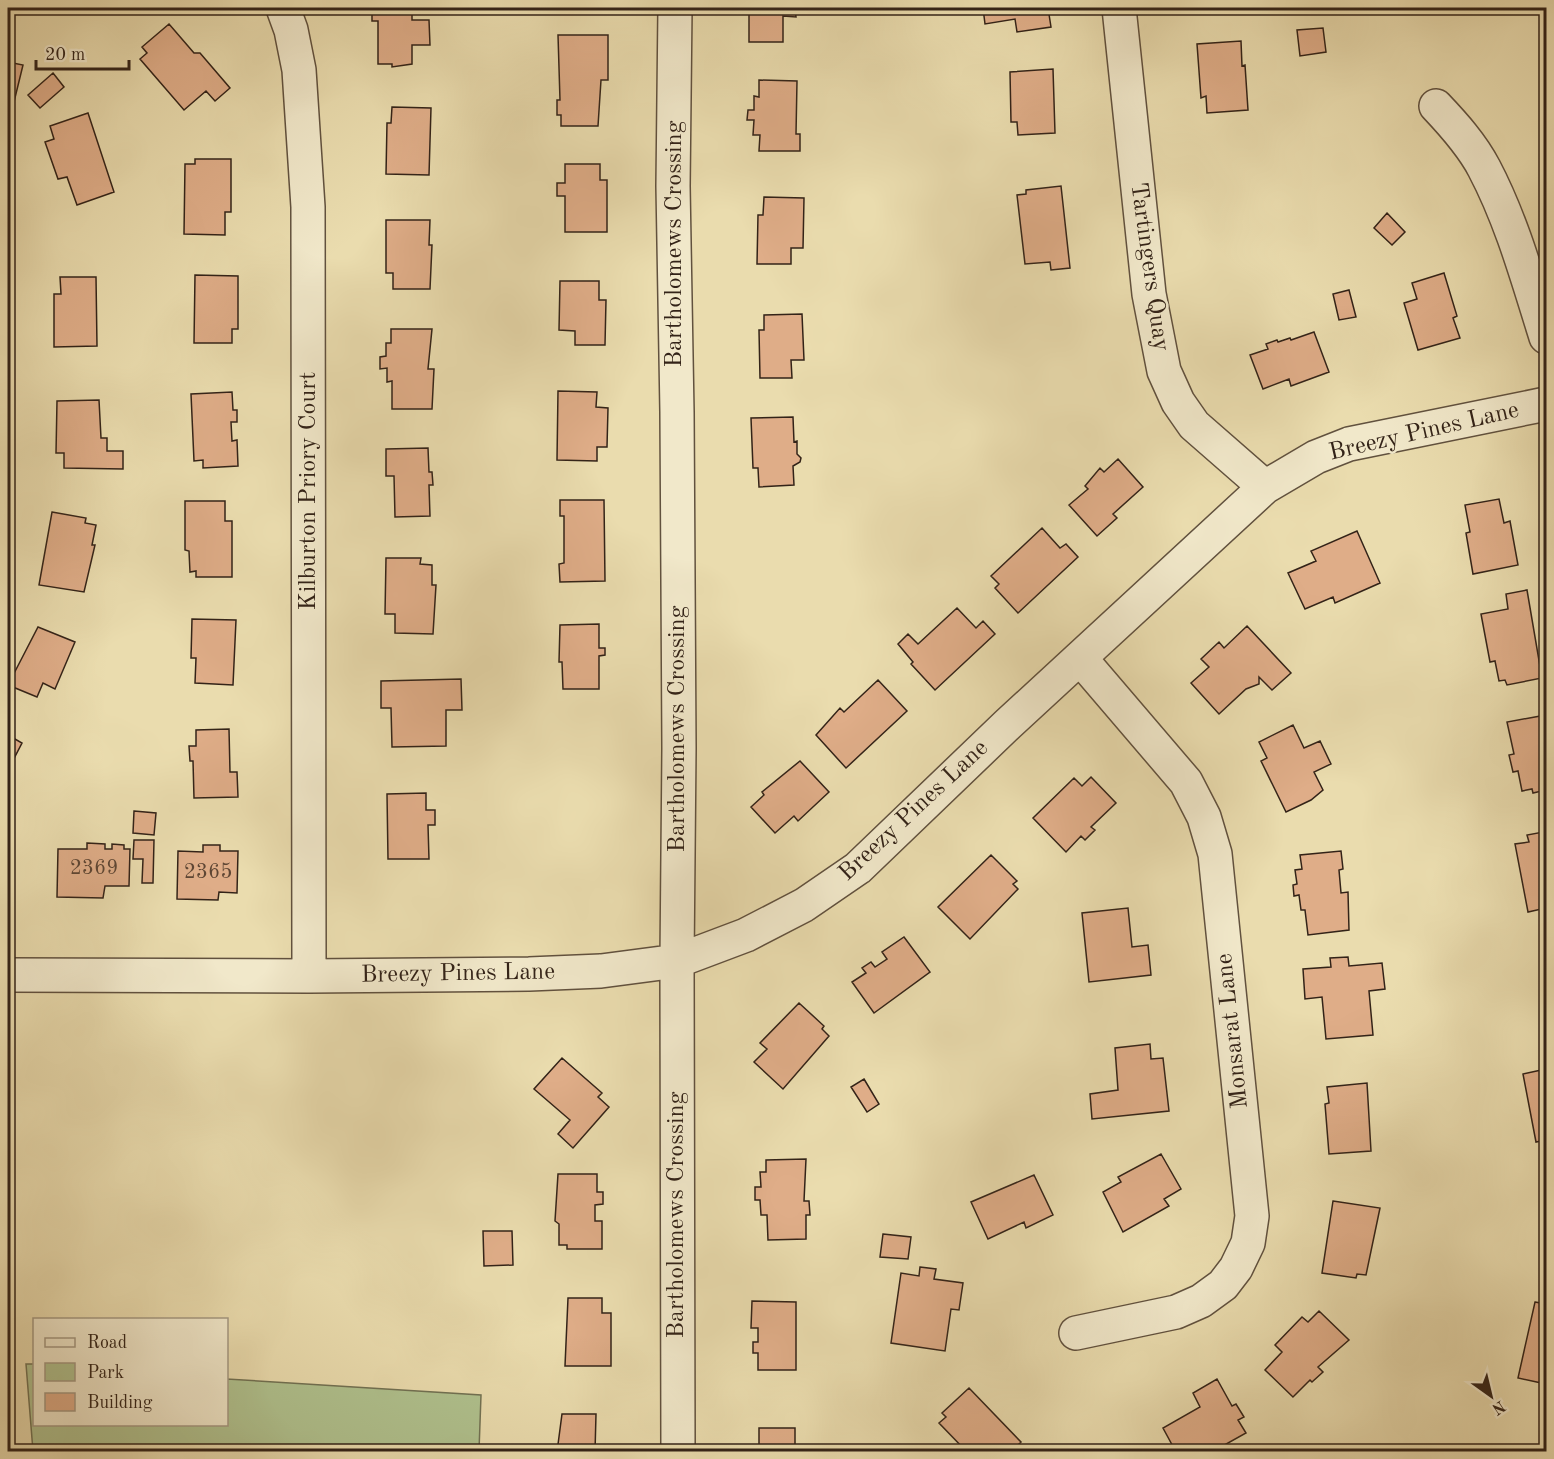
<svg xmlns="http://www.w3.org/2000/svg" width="1554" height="1459" viewBox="0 0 1554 1459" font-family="'Old Standard TT',serif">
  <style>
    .green { fill: #b0c28f; stroke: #727254; stroke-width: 1.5 }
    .building { fill: #dfad88; stroke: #332318; stroke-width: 1.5 }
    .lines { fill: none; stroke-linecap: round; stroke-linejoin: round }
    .minor-casing { stroke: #61513e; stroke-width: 36 }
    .minor { stroke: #f1e8ca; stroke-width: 33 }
    .labels { text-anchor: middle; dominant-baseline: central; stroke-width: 5; stroke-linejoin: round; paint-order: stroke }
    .number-label { font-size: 21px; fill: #5e4634 }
    .street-label { font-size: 24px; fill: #332318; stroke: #f1e8ca }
  </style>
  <rect width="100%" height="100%" fill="#eadcae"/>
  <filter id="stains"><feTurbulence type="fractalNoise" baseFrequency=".00333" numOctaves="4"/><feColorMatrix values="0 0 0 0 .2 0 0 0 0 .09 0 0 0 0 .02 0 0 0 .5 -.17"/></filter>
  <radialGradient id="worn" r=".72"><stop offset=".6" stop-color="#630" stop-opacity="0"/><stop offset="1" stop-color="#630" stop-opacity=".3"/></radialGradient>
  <path class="green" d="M26,1364h8v60h192l1,-45 254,16 -2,56h-446z"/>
  <path class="building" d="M123,8h20v5l-20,-1z
    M372,8h40v12h17l1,25h-18v19l-20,3v-3h-14v-43h-6z
    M749,8h46l1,9 -13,-1v26h-34z
    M983,8h65l3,19 -34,5 -2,-13 -30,5z
    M169,24l25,29h6l30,35 -15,13 -9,-10 -22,19 -44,-51 7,-6 -5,-6z
    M1323,28l3,24 -26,4 -3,-26z
    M558,35h50v45h-7l-3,46h-37v-11h-4v-15h3z
    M1241,41l1,25 3,-1 3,45 -41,3 -1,-17 -5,2 -4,-54z
    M8,62l15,3 -10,41 -5,-2z
    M1053,69l2,64 -37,2 -1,-13h-6l-1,-50z
    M53,73l11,14 -24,21 -12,-13z
    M759,80l38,1 -1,53h4v17h-41l1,-16h-7l1,-15h-7l1,-10h6v-14l5,1z
    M392,107l39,1 -2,67 -43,-1 1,-51h4z
    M88,113l26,79 -37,13 -10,-28 -9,2 -13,-37 9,-3 -4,-13z
    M195,159h36v53h-6v23l-41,-1 1,-70h10z
    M565,164h35v16h7v52h-42v-36h-8v-13h8z
    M1061,186l9,82 -19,2 -1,-8 -25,2 -8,-69 9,-1v-4z
    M764,197l40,1 -1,50h-12v16h-34l1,-49h5z
    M1387,213l18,19 -13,13 -18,-17z
    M386,220h44l-1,25h3l-2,44h-37v-16h-7z
    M1444,273l13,43 -4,2 7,20 -42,12 -14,-47 13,-4 -5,-16z
    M195,275l43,1v53h-6v14h-38z
    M60,277h36l1,69 -43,1v-53h7z
    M560,281h39v19h7l-1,45h-30v-14l-16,-1z
    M1349,290l7,27 -17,3 -6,-26z
    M802,314l2,46h-13l1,18h-32l-1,-48h5v-15z
    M391,329h41l-4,40h6l-2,40h-40v-28l-5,1v-14l-7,1v-12l6,-1v-13h5z
    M1314,332l15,40 -38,14 -2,-7 -26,10 -13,-34 18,-6 -2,-5 11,-4 1,2 12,-4 1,2z
    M558,391l39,1 -1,15 12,1 -1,39h-10v14l-40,-1z
    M232,392l1,18h4v12h-6l1,19 5,-1 1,26 -35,2v-8l-9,1 -3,-67z
    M99,400l2,38h6v13h16v18l-59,-1v-15h-8l1,-52z
    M793,417l1,25 3,-1v13l4,4 -1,4 -7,4 1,19 -35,2 -1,-19h-5l-2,-50z
    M428,448l1,24h3l1,13h-4l1,31 -35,1 -1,-41h-8v-27z
    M1118,459l25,28 -30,27 4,4 -20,18 -28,-31 19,-16 -3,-3 15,-18 4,4z
    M1499,499l5,24 6,-2 8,44 -45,9 -7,-41 4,-1 -5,-27z
    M560,500h44l1,81 -45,1 -1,-18 5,-1v-47h-4z
    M185,501h40v20h7v56h-36v-6l-6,1 -1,-21 -4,-1z
    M52,512l34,6 -1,5 11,2 -4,20h3l-11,47 -45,-7z
    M1042,528l18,20 6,-4 12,13 -60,56 -23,-25 4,-4 -8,-8z
    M1357,531l23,52 -45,20 -2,-6 -28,12 -17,-36 28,-12 -5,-10z
    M386,558h35l-1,6 12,1v20h4l-3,49 -38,-1v-19h-10z
    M1527,590l15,88 -35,7 -2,-5 -6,1 -4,-20 -5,1 -9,-48 27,-5 -2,-15z
    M957,608l19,20 7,-7 12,13 -60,56 -24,-26 2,-2 -15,-18 10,-10 10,10z
    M192,619l44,1 -3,65 -38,-2 1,-25h-5z
    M599,624v24h6v7l-6,1v33h-36l-1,-27h-3l1,-37z
    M1247,626l44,47 -19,17 -13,-13v7l-13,5 -27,25 -28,-31 18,-16 -8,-8 18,-17 5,6z
    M38,627l37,15 -20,47 -12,-6 -6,14 -29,-12z
    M461,679l1,31h-16v36l-54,1 -1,-39h-10v-27z
    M878,680l29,31 -61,57 -30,-33 24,-27 4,4z
    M1546,715v75l-13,3 -1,-4 -10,2 -4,-20 -5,1 -4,-17 5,-1 -7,-32z
    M1293,725l11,23 16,-7 11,23 -17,8 9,18 -12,10 -25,12 -25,-51 6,-3 -8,-16z
    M229,729l1,43h7l1,25 -44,1 -1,-37h-3l-1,-15h7v-16z
    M8,735l14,8 -14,27z
    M800,761l29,31 -31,29 -4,-5 -19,17 -24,-26 13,-12 -2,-3z
    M1091,777l25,26 -25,24 4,3 -10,10 -4,-4 -15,16 -33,-34 41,-40 8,8z
    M426,793v17h9v15h-7l1,34h-41l-1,-65z
    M134,811l22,2 -2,22 -21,-2z
    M1543,832l2,7 1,-1v70l-18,4 -13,-68 14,-2 -2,-7z
    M134,840h20l-1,43h-11l1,-24h-10z
    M87,843l18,1v5h7v-5l12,1v4h6l-1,37h-24l-2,12 -46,-1 1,-48h29z
    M203,845h17v6h18l-1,42 -18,-1 -1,8 -41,-1 1,-48 25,1z
    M1341,851l2,18 -4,1 2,23 7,-1 1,38 -41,5 -3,-25h-4l-2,-15 -5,1 -1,-11 4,-1 -2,-14 7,-1 -2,-14z
    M991,855l26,26 -4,3 5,5 -48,50 -32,-32z
    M1128,908l4,39 16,-2 3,30 -62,7 -7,-69z
    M904,937l26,35 -56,41 -22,-31 14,-9 -4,-5 9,-6 4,5 12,-8 -5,-7z
    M1348,957l1,9 33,-3 3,26 -16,2 4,44 -47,4 -4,-42 -17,2 -2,-30 28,-2 -1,-9z
    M799,1003l25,23 -2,3 7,7 -46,53 -29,-27 13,-13 -7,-6z
    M1150,1044l1,15 12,-1 6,53 -77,8 -2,-25 28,-4 -3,-42z
    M562,1058l40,35 -4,4 11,10 -36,41 -15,-14 12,-14 -36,-31z
    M1546,1069v71l-10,2 -13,-68z
    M864,1079l15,25 -12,8 -16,-25z
    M1367,1083l4,68 -42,3 -4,-50 4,-1 -2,-16z
    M1161,1154l20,35 -17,10 5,7 -46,26 -20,-40 18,-10 -3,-5z
    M806,1159l-2,42h5l1,14h-4v24l-38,1 -1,-25h-6l-1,-15h-5v-13h6l-1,-15h6v-12z
    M558,1174h39v18h6v12l-8,1v16h7v28h-35v-4h-8v-21l-4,-3z
    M1034,1175l19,40 -27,13 -2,-6 -36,17 -17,-37z
    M1333,1201l47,7 -14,67 -9,-1 -1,4 -34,-5z
    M483,1231h29l1,34 -29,1z
    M883,1234l28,3 -3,22 -28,-2z
    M920,1267l16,2 -2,10 29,4 -4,27 -8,-1 -6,42 -54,-8 10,-70 18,3z
    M568,1298h34v15h9v53h-46z
    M752,1301l44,1v68h-38v-17h-5v-11h5v-14h-7z
    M1535,1302l11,2v80l-28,-6z
    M1319,1311l30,29 -31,27 5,5 -11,10 -2,-2 -17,17 -28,-27 17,-18 -7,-7 27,-28 6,5z
    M1217,1379l15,27 4,-2 8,13 -6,3 8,13 -34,19h-36l-13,-24 37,-21 -7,-14z
    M969,1388l52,54 -10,10h-44l-28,-29 7,-6 -4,-4z
    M562,1414h34l-1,38h-38z
    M759,1428h36v24h-36z"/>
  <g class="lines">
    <defs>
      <path id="minor" d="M283,8l8,22 8,40 9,137 1,769
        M675,8l-2,178 4,226 2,336 -2,213 1,491
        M1119,8l30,286 15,77 14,31 16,23 71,62
        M1436,106c18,19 36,39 48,62 28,53 44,112 62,169
        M8,975l301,1 220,-2 72,-3 76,-10 69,-26 58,-30 54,-37 150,-144 257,-237 51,-30 33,-13 197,-40
        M1076,1333l100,-21 25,-11 22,-16 13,-17 12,-25 4,-27 -37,-362 -11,-37 -18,-35 -106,-124"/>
    </defs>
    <use href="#minor" class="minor-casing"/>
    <use href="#minor" class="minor"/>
  </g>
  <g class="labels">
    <g class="number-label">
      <text x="94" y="868">2369</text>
      <text x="208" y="872">2365</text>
    </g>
    <g class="street-label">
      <text transform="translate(675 244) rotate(-90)">Bartholomews Crossing</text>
      <text transform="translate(1149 267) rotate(82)">Tartingers Quay</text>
      <text transform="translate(1424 432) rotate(-13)">Breezy Pines Lane</text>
      <text transform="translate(309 491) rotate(-90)">Kilburton Priory Court</text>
      <text transform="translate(678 729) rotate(-90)">Bartholomews Crossing</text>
      <text transform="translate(914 811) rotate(-43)">Breezy Pines Lane</text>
      <text transform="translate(458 974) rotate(-1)">Breezy Pines Lane</text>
      <text transform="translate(1233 1031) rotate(-96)">Monsarat Lane</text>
      <text transform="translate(677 1215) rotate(-90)">Bartholomews Crossing</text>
    </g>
  </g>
  <rect width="1554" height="1459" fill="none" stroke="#eadcae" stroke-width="30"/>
  <rect x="9" y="9" width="1536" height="1441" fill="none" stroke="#332318" stroke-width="3"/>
  <rect x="15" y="15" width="1524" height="1429" fill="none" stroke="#332318" stroke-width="1.5"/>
  <rect x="33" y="1318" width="195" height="108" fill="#f1e8ca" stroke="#a59983" stroke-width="1.5"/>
  <rect x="45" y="1338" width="30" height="9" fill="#f1e8ca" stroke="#a59983" stroke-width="1.5"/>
  <text x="87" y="1348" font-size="18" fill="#332318">Road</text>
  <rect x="45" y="1363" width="30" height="18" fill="#b0c28f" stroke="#a59983" stroke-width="1.5"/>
  <text x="87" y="1378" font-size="18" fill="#332318">Park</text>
  <rect x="45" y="1393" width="30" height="18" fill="#dfad88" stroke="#a59983" stroke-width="1.5"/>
  <text x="87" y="1408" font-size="18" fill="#332318">Building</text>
  <g transform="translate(1491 1396) rotate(146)" stroke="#f1e8ca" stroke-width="4.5" paint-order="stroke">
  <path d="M0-4.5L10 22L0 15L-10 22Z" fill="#332318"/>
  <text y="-9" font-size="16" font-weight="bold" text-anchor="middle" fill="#332318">N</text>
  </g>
  <path d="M36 60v9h93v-9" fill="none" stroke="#332318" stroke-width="3"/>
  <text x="45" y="60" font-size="18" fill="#332318" stroke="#f1e8ca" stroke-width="4.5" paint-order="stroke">20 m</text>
  <rect width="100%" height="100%" filter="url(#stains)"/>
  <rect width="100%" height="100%" fill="url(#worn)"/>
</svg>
